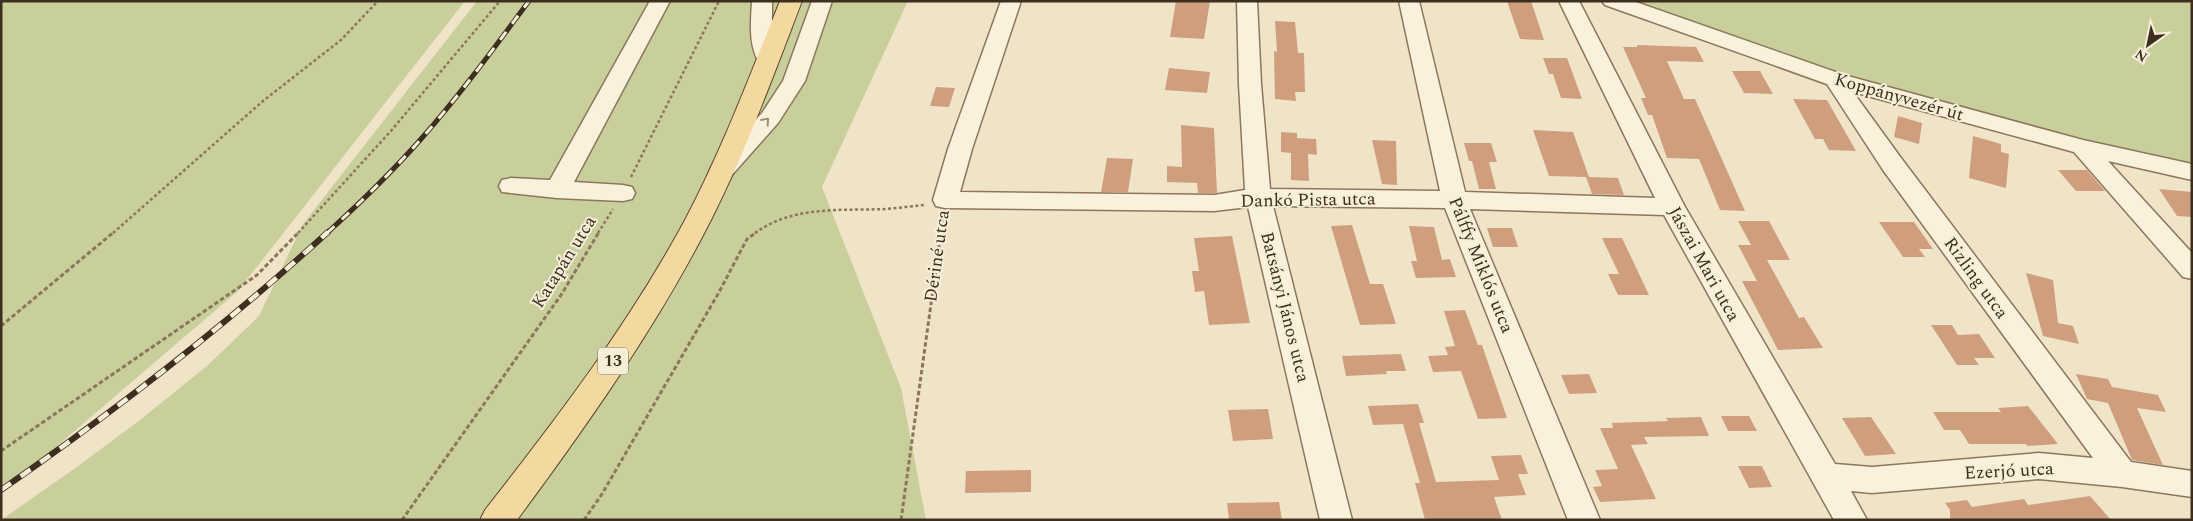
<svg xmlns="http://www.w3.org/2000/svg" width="2193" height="521" viewBox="0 0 2193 521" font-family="Spectral,serif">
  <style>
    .green { fill: #c9cf9b }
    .building { fill: #cf9f7d }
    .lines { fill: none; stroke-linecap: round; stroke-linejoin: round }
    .minor-casing { stroke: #8d765c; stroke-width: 3 }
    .major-casing { stroke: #5b4430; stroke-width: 2 }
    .path-far1 { stroke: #8d765c; stroke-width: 2.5; stroke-dasharray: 3 2.5; stroke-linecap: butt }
    .path { stroke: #8d765c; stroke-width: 3; stroke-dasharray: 4.5 2.5; stroke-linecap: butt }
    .minor { fill: #faf1dc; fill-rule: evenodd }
    .major { fill: #f3d9a0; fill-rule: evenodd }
    .rail-far1-casing { stroke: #3d2e20; stroke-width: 5 }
    .rail-casing { stroke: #3d2e20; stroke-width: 6 }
    .rail-far1 { stroke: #f7eed8; stroke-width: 3; stroke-dasharray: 10; stroke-linecap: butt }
    .rail { stroke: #f7eed8; stroke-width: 4.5; stroke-dasharray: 12; stroke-linecap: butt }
    .oneway { stroke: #9c907e }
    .labels { text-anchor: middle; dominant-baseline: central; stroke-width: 4; stroke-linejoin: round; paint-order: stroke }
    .shield { fill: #f7eed8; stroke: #756857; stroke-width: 1 }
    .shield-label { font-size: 16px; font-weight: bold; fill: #3d2e20 }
    .street-label { font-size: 18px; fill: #3d2e20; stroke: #f7eed8 }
  </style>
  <rect width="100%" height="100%" fill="#f0e4c8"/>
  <path class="green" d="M1,1h464l-227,290 -237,203z
    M477,1h431l-86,186 79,201 25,132h-925l73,-51 66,-49 68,-55 51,-49 44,-92z
    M1599,1h593v178l-75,-16 -288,-76z"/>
  <path class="building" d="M1176,1h34l-6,38 -34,-2z
    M1507,1h24l13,39 -24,-1z
    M1275,21l20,1 3,31h6l1,39h-10l1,9 -21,-2 -1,-48 3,1z
    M1637,45l59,2 8,15 -37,-1 17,38h11l50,112 -25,-1 -21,-51 -32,-1 -15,-43h-4l-7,-17h5l-23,-51h14z
    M1543,58h24l15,41 -21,-1 -8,-24h-4z
    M1169,68l41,4 -3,21 -42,-3z
    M1732,71h28l13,23 -29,-1z
    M936,87l19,1 -6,19 -19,-1z
    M1793,99l34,1 29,51 -27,-1 -6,-11h-8z
    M1898,116l24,7 -3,21 -25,-7z
    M1181,125l33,3 3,65h-19l-1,-10 -30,-1v-16l15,1z
    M1533,130l40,2 16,45 29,1 6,17 -32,-1 -6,-17 -37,-1z
    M1281,132l16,1v5l19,1 1,16 -9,-1 1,27 -18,-1v-27l-10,-1z
    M1973,136l28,8v8l8,2 -3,34 -37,-10z
    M1372,140l24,1 1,44 -15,-1z
    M1464,143h27l6,19h-8l7,27h-17l-7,-28h-3z
    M1107,158l26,1 -5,33h-27z
    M2058,170h29l18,21h-29z
    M2159,189l33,3v25l-15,-1z
    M1738,221h31l21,39h-23l32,58 5,-1 19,31 -45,2 -36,-69h15l-19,-36h13z
    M1879,222h35l19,27h-14l6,8h-22z
    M1352,225l18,59h13l13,40 -36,1 -29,-99z
    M1409,226l25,1 8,33 8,-1 6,18 -40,1 -5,-17h6z
    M1487,228h25l6,19h-25z
    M1232,236l18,87 -41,2 -5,-34 -9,1 -3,-21h7l-5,-33z
    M1602,238h20l27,57h-31l-10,-21h11z
    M2026,273l27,7 5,43 15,3 6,18 -36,-8z
    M1465,310l13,35h4l25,73 -29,1 -17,-48 -28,1 -5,-16 20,-1 -3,-8 10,-1 -11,-35z
    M1931,325h21l6,10 21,-1 16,24h-21l5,7h-22z
    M1401,354l5,17h-20l1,3 -41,2 -4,-20z
    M1589,374l8,19 -28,1 -8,-19z
    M2076,374l32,5 4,8 46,8 8,17 -29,-4 26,57 -31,-5 -24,-57 -21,-4z
    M1418,404l6,19h-5l17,59 63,-2 -8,-24 30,-1 7,19h-10l8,21 -32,2 8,23h-77l-10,-37h5l-17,-59 -30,1 -5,-19z
    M2028,406l30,38 -31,2 -1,-2h-57l-9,-14h-16l-11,-18h68l-3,-4z
    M1268,409l5,30 -40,2 -5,-31z
    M1721,416h28l8,15h-29z
    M1701,417l8,19 -65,1 4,7 -17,1 25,54 -56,3 -7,-15 9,-1 -7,-16 23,-1 -18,-41h13l-1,-5 56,-2 -2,-3z
    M1871,417l25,37 -31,2 -23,-38z
    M1738,466h24l10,21 -23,1z
    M1031,470v22l-66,1 1,-22z
    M2090,496l21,24h-161v-10l-5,-7 22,-3 5,7 52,-8 4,6z
    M1279,502l3,18h-53l-2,-17z"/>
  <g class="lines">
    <defs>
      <path id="minor" d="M650,1h20l-96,181 49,3 9,2 3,6 -3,6 -9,2 -66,-3 -55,-6 -3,-6 3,-6 9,-2 39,2z
        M752,1h20v32l7,26 -3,5 -8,2 -8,-2c-12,-18 -9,-42 -8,-63z
        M812,1h20l-27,80 -27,42 -47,53 -9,2 -9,-2 -3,-6 3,-6 49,-51 21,-32z
        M1001,1h20l-49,148 -12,43 254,3 31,-5 -6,-106 -2,-83h20l4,83 9,105 170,2 -41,-190h20l46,191 190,6 -96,-197h20l106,206 150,257 37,3 167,-14 54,5 -210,-288 -56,-86 -222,-79 -3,-4h31l211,74 239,65 109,24v16l-84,-19 84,92v26l-9,-2 -109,-125 -221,-60 48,66 230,304 61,9v26l-70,-10 -83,-8 -167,14 -21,-2 16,29h-33l-170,-305 -194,-6 130,311h-32l-123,-312 -172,-2 79,314h-32l-72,-313 -34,4 -269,-3 -9,-2 -3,-6 15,-51z"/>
      <path id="major" d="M780,1h22c-28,73 -55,147 -90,217 -54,107 -124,206 -195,302h-37l5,-10c72,-92 144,-186 200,-290 37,-70 65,-145 95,-219z"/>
    </defs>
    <use href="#minor" class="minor-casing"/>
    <use href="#major" class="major-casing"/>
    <path class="path-far1" d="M631,177l88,-176
      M113,233l150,-132 78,-61 37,-39
      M298,233l92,-101 110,-131
      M598,233l15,-24
      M755,233c39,-28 86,-22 131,-24 13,-1 26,-3 39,-4
      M941,233l2,-17"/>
    <path class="path" d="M1,326l113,-94
      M1,451l256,-176 42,-43
      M402,520l159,-225 38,-63
      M584,520l18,-26 116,-200 29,-55 10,-7
      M901,520l40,-288"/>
    <use href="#minor" class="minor"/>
    <use href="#major" class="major"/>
    <defs>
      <path id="rail-far1" d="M327,233c33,-30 65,-61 94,-94 39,-44 73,-91 108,-138"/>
      <path id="rail" d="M1,490c114,-79 225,-165 327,-258"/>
    </defs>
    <use href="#rail-far1" class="rail-far1-casing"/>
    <use href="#rail" class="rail-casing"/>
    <use href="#rail-far1" class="rail-far1"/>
    <use href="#rail" class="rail"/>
  </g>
  <defs><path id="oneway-chevron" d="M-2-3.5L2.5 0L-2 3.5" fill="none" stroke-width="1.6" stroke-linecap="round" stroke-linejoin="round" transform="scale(1.25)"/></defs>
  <use class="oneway" href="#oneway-chevron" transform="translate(766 121) rotate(-49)"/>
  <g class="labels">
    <rect class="shield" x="598" y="347.5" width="30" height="27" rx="4"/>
    <g class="shield-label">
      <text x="613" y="361">13</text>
    </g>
    <g class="street-label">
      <text transform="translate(1899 97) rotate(16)">Koppányvezér út</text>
      <text transform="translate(1308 200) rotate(-1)">Dankó Pista utca</text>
      <text transform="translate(937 256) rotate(-82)">Dériné utca</text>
      <text transform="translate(564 262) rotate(-58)">Katapán utca</text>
      <text transform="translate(1704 264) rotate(61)">Jászai Mari utca</text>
      <text transform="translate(1481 265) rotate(68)">Pálffy Miklós utca</text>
      <text transform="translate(1976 278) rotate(54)">Rizling utca</text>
      <text transform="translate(1285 307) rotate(76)">Batsányi János utca</text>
      <text transform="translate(2009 471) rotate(-3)">Ezerjó utca</text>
    </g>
  </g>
  <rect width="2193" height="521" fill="none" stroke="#3d2e20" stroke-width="5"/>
  <g transform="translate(2148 45) rotate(213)" stroke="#f7eed8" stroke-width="4" paint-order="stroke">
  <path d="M0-4L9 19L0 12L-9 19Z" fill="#3d2e20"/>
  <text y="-8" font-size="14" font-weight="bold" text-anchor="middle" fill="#3d2e20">N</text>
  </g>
</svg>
